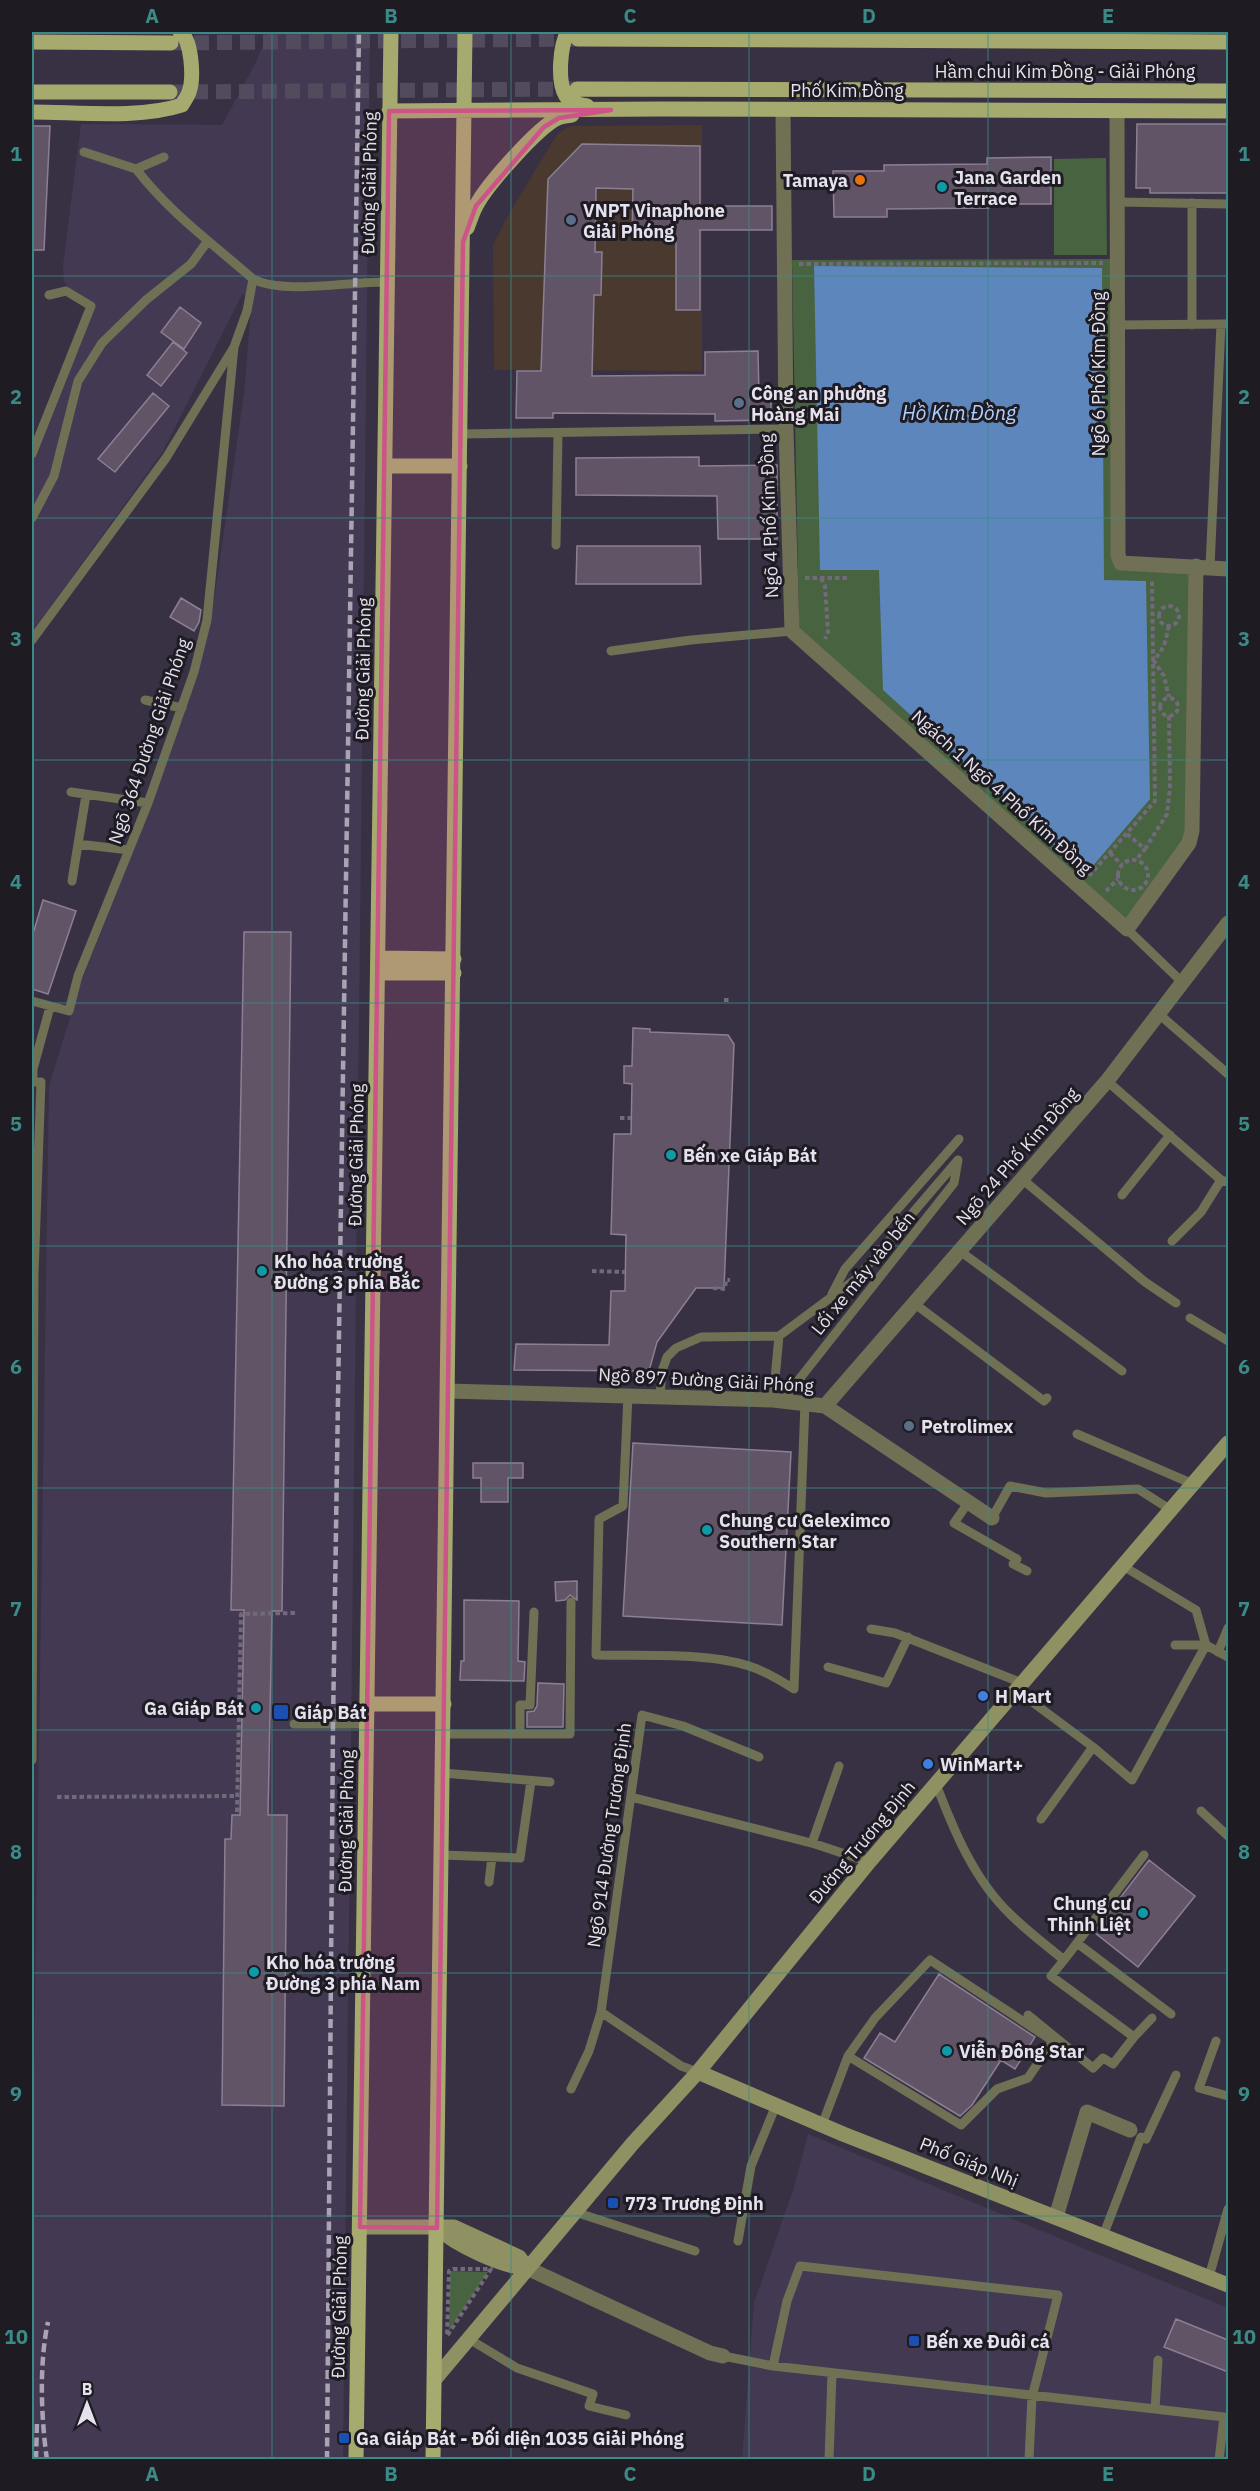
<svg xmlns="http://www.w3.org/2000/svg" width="1260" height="2491" viewBox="0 0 1260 2491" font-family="'IBM Plex Sans',sans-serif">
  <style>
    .commercial { fill: #4a392e }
    .built { fill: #433952 }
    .green { fill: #48633f }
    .water { fill: #5c86bc }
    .building { fill: #625467; stroke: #8d7f93; stroke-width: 1.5 }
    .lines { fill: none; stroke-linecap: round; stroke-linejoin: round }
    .primary-tunnel { stroke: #524b5d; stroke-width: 15; stroke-dasharray: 15 8; stroke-linecap: butt }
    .path { stroke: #706a7b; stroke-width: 4; stroke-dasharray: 4.5 3; stroke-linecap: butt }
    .lane { stroke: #6f7054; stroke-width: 9 }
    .street { stroke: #6f7054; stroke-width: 15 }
    .secondary { stroke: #8f9163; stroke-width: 15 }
    .primary { stroke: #a7aa6f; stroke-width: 15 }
    .rail { stroke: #a9a4b3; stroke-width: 4.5; stroke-dasharray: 9 4.5; stroke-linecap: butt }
    .marked { fill: #cc5487; fill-opacity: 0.2; stroke: #cc5487; stroke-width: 4.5; stroke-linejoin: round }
    .grid { fill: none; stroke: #3a8b87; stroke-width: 1.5; stroke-opacity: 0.55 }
    .food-dot { fill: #e8710a; stroke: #1e1b23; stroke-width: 2 }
    .culture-dot { fill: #0f9aa8; stroke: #1e1b23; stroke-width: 2 }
    .service-dot { fill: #5c6f8a; stroke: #1e1b23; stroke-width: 2 }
    .shop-dot { fill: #3f7fe0; stroke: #1e1b23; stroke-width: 2 }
    .transit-dot { fill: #1a4fb4; stroke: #1e1b23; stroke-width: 2 }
    .labels { text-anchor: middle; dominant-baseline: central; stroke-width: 6; stroke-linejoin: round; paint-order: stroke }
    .street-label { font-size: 18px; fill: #e5e1ed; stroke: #1e1b23 }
    .poi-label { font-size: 18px; font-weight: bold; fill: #e5e1ed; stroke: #1e1b23; text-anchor: start }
    .water-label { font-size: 20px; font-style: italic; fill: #add0fe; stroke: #1e1b23 }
    .neatline { fill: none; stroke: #3a8b87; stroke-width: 2 }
    .grid-label { font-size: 20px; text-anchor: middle; font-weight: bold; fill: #3a8b87 }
  </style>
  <rect width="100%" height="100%" fill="#383144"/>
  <path class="commercial" d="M702,125v246l-208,-1 -1,-125 14,-28 51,-84 12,-7z"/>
  <path class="built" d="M268,32h102l-27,2427h-311v-256l17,-1117 33,-107 22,-54 108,-311 32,-220 8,-98 -10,-1 -80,158 -130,179v-170l43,-106 18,-51 -20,-12 -9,-11 -1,-17 18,-141 141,1 34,-63z
    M808,2134l420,174v151l-486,1 12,-157 40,-116z"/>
  <path class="green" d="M1106,158l1,97h-53v-96z
    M1113,259v300l77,13 -3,260 -4,9 -58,80 -326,-292 -7,-369z
    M450,2271l38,1 -39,59z"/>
  <path class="water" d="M814,266l288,2 2,312 42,1 4,218 -64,75 -203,-184 -4,-120h-59z"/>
  <path class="building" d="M1137,124h91v69h-78v-5h-14z
    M32,126h18l-6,124h-12z
    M582,144l118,2v60h72v24h-72v80h-24v-73h-44l1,-48 -37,-1 -1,64h7l-1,43h-7l-2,81 113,-1v-23l53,-1 1,45h12v24l-56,1v-7l-162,-1v5h-37l1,-47h24l7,-192z
    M1051,157v47h-62v4l-102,1v8h-53l-1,-46h51v-6l103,-1v-6z
    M180,307l21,16 -17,26 -23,-17z
    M173,342l14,11 -26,33 -14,-11z
    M153,393l16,13 -54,66 -17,-13z
    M699,457v9l78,-1v74h-59l-1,-43 -141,-1v-37z
    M577,546h123l1,38h-125z
    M181,598l20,12 -2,12 -5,9 -24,-14z
    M43,900l33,11 -28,83 -16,-5v-52z
    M244,932h47l-9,679h-10l-4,204h19l-3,291 -62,-1 3,-266h6l1,-24h8l4,-205h-13z
    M633,1028l17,1v3l78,3 6,9 -10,244h-28l-39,54 -8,29 -135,-1 2,-26 93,1 2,-54h14l1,-56 -15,-1 3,-100h17l1,-50 -8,-1v-17h8z
    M633,1443l158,9 -9,173 -159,-9z
    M473,1463h50v15h-15v24h-27v-24h-8z
    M577,1581v19l-7,-5 -5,5 -9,1 -1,-19z
    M464,1600l55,1 -1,60 7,1 -1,19 -64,-1 1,-19h3z
    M538,1683l26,1 -1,43h-36v-15l7,-1 3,-5z
    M1149,1860l46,36 -57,71 -44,-35z
    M939,1974l96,63 -20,32 -14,-9 -29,45 -12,11 -96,-58 16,-25 15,9z
    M1176,2319l52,21v32l-64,-25z"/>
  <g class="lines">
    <path class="primary-tunnel" d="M171,43l407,-4
      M170,92l405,-3"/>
    <path class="path" d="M799,264l304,-1
      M805,578h44
      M821,578l4,8 3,46 -3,7
      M1159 616a10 10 0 1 1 20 0a10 10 0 1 1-20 0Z
      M1169,626l-5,20 -10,15 10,15 5,21
      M1160 707a9 9 0 1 1 18 0a9 9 0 1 1-18 0Z
      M1127,834l18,15 -9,11
      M1145,849l22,-35 3,-27 -1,-71
      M1110,853l12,12
      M1118 875a15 15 0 1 1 30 0a15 15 0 1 1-30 0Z
      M1089,876l66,-75 -3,-222
      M1106,891l12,-12
      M724,1000h7
      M620,1118h11
      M592,1271l33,1
      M713,1288l12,1 1,-9h4
      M57,1797l180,-1
      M237,1812l4,-198 55,-1
      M453,2269h38l-44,67 2,-65z"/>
    <path class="lane" d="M84,152l52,17 28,-12
      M136,169c34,44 76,74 117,110
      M1118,202l110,2
      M1192,203v122
      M1118,325l110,-1
      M461,434l325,-5
      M32,454l59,-148 -25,-15 -17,4
      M32,518l22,-42 24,-95 24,-38 44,-43 45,-36 16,-22
      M556,545l2,-111
      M1210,567l11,-243
      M32,640l134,-182 68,-111 13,-36 6,-32c30,16 99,2 135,3
      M611,651l80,-11 101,-9
      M145,700l37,8
      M71,792l77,11
      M78,844l51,6
      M72,881l14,-86
      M1127,929l56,54
      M32,1001l37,10 9,-35 70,-173 46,-131 13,-52 27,-273
      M1160,1015l68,59
      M1107,1081l114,99 7,2
      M32,1082h9l-7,192 -2,486
      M33,1082v-13l17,-62
      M1022,1179l123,103 31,21
      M1122,1195l48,-60
      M1172,1241l29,-29 20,-32
      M960,1251l162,120
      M832,1294l13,-25 114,-130
      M915,1304l129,97 3,-3
      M1190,1318l38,23
      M628,1395l-5,111 -24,13 -3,136c45,1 110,-3 153,11 16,5 31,14 45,23l11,-286
      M660,1396l2,-25 5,-14 9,-9 25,-11 78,-1 78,-58 101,-118
      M773,1400l6,-64
      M782,1401l172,-218 4,-23
      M1077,1434l116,50
      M968,1503l-14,20 63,36 -4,5 14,7
      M992,1518l18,-32 36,7 92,-4 33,21
      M1123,1566l73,44 10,35 22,12
      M871,1629l24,4 127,50
      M1218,1652l10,-24
      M828,1667l58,16 22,-46
      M1016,1690l77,57 39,33 74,-135h-31
      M294,1724h73
      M444,1734h126l1,-132
      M520,1734v-29h10l4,-93
      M443,1773l107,9
      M936,1784c18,47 38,96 75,131 16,16 35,30 53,45l-13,16 83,61
      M631,1797l184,47 54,18
      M1201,1811l27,25
      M1041,1819l52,-72
      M812,1843l27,-77
      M442,1855l78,3 11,-77
      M489,1882l3,-25
      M1077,1943l94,71
      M1064,1960l80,-105
      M1028,2015l65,53 10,-10 10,6 21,-27 18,-19
      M1216,2041l-17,47 29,8
      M698,2072l-17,-6 -80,-54 41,-297 41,11 76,31
      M571,2089l18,-38 12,-39
      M822,2125l26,-69 27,-38 55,-58 123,81 -25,37 -31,11 -36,36 -113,-69
      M575,2212l120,39
      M1103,2236l38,-99 5,2 30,-64
      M738,2241l13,-75 25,-61
      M1209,2277l19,-68
      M469,2339l48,29 76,26 -4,12 37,9
      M723,2356l50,10 382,43 3,-49
      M773,2366l14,-65 13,-35 258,29 -26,102 -3,63
      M1155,2409l69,8 -5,43
      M829,2460l3,-87"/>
    <path class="street" d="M783,110l3,319 6,202 335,298 62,-86 3,-12 4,-265
      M1117,111l1,444 3,8 107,6
      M448,1391l325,9 52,6 167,112
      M825,1406l282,-325 121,-158
      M1056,2217l31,-105 43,18
      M527,2268l183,85 13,3"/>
    <path class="secondary" d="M698,2072l145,62 385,151
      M360,2227h94l65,30 8,11
      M437,2228c19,17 65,39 90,40
      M435,2379l198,-236 65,-71 171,-210 359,-419"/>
    <path class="primary" d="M568,32c-8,13 -11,50 -2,64 4,6 14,9 21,10
      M578,39l650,3
      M32,42l139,1
      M577,89l651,2
      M32,92h138
      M389,111l270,-2 569,2
      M32,112c45,0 108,7 150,-7 2,-4 6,-9 7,-13 5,-13 3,-53 -9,-60
      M467,228c3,-7 5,-15 9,-22 10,-20 62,-79 82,-88 4,-2 10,-2 14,-3
      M385,466h75
      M379,958l75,1
      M378,973h76
      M368,1704h76
      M356,2460l35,-2428
      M433,2460l32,-2428"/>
    <path class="rail" d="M36,2460l1,-39
      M47,2460c-6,-42 -8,-97 1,-138
      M327,2460l6,-736 26,-1692"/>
  </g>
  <path class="marked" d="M611,110l-52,8 -15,9 -68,79 -13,36 -26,1986 -77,-1 29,-2116z"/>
  <path class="grid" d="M272,32v2428M511,32v2428M749,32v2428M988,32v2428M32,276h1196M32,518h1196M32,760h1196M32,1003h1196M32,1246h1196M32,1488h1196M32,1730h1196M32,1973h1196M32,2216h1196"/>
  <circle class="food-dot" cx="860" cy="180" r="6"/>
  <g class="culture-dot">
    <circle cx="942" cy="187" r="6"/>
    <circle cx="671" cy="1155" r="6"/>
    <circle cx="262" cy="1271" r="6"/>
    <circle cx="707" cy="1530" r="6"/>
    <circle cx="256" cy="1708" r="6"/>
    <circle cx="1143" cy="1913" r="6"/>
    <circle cx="254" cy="1972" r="6"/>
    <circle cx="947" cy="2051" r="6"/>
  </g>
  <g class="service-dot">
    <circle cx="571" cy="220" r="6"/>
    <circle cx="739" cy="403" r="6"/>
    <circle cx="909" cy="1426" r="6"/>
  </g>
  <g class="shop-dot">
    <circle cx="983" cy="1696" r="6"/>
    <circle cx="928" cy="1764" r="6"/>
  </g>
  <g class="transit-dot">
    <rect x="273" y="1704" width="16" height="16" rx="3"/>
    <rect x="607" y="2197" width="12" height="12" rx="3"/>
    <rect x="908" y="2335" width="12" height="12" rx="3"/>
    <rect x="338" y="2432" width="12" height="12" rx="3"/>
  </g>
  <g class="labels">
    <g class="street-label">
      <text x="1065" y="71">Hầm chui Kim Đồng - Giải Phóng</text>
      <text x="847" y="90">Phố Kim Đồng</text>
      <text transform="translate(369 183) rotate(-89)">Đường Giải Phóng</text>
      <text transform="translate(1098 374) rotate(-90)">Ngõ 6 Phố Kim Đồng</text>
      <text transform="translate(769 516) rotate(-92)">Ngõ 4 Phố Kim Đồng</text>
      <text transform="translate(363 669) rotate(-89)">Đường Giải Phóng</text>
      <text transform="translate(149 741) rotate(-71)">Ngõ 364 Đường Giải Phóng</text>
      <text transform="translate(1002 792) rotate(42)">Ngách 1 Ngõ 4 Phố Kim Đồng</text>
      <text transform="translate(356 1155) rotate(-89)">Đường Giải Phóng</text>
      <text transform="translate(1017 1156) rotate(-49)">Ngõ 24 Phố Kim Đồng</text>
      <text transform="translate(863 1273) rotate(-51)">Lối xe máy vào bến</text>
      <text transform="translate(706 1380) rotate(3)">Ngõ 897 Đường Giải Phóng</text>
      <text transform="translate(346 1821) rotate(-89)">Đường Giải Phóng</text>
      <text transform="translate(609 1835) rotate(-82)">Ngõ 914 Đường Trương Định</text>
      <text transform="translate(862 1842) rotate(-50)">Đường Trương Định</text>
      <text transform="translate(969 2162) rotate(22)">Phố Giáp Nhị</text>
      <text transform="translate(339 2307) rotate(-89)">Đường Giải Phóng</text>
    </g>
    <g class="poi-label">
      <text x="954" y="177">Jana Garden<tspan x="954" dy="21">Terrace</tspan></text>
      <text x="848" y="180" text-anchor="end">Tamaya</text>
      <text x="583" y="210">VNPT Vinaphone<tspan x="583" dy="21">Giải Phóng</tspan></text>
      <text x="751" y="393">Công an phường<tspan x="751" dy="21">Hoàng Mai</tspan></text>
      <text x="683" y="1155">Bến xe Giáp Bát</text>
      <text x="274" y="1261">Kho hóa trường<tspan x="274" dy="21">Đường 3 phía Bắc</tspan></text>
      <text x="921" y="1426">Petrolimex</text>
      <text x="719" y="1520">Chung cư Geleximco<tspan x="719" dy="21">Southern Star</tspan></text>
      <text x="995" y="1696">H Mart</text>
      <text x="244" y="1708" text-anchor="end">Ga Giáp Bát</text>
      <text x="294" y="1712">Giáp Bát</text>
      <text x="940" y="1764">WinMart+</text>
      <text x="1131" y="1903" text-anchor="end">Chung cư<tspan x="1131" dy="21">Thịnh Liệt</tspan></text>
      <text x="266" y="1962">Kho hóa trường<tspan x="266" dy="21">Đường 3 phía Nam</tspan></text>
      <text x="959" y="2051">Viễn Đông Star</text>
      <text x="625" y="2203">773 Trương Định</text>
      <text x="926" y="2341">Bến xe Đuôi cá</text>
      <text x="356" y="2438">Ga Giáp Bát - Đối diện 1035 Giải Phóng</text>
    </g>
    <g class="water-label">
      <text x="959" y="412">Hồ Kim Đồng</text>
    </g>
  </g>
  <rect width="1260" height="2491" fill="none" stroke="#1e1b23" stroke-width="66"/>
  <g transform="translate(87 2404)" stroke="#1e1b23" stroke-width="4.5" paint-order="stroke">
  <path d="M0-4.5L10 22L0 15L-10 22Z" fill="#e5e1ed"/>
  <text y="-9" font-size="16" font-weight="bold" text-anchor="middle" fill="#e5e1ed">B</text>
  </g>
  <rect x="33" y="33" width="1194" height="2425" class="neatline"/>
  <g class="grid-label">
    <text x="152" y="23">A</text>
    <text x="391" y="23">B</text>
    <text x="630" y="23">C</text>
    <text x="869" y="23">D</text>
    <text x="1108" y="23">E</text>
    <text x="16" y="161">1</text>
    <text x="1244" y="161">1</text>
    <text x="16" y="404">2</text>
    <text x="1244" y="404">2</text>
    <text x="16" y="646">3</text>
    <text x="1244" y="646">3</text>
    <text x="16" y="889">4</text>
    <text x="1244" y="889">4</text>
    <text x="16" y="1131">5</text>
    <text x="1244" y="1131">5</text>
    <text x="16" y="1374">6</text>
    <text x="1244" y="1374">6</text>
    <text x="16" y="1616">7</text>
    <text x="1244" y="1616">7</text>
    <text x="16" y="1859">8</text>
    <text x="1244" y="1859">8</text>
    <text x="16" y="2101">9</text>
    <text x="1244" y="2101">9</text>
    <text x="16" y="2344">10</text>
    <text x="1244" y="2344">10</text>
    <text x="152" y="2481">A</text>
    <text x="391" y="2481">B</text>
    <text x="630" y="2481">C</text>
    <text x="869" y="2481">D</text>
    <text x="1108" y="2481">E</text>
  </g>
</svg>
